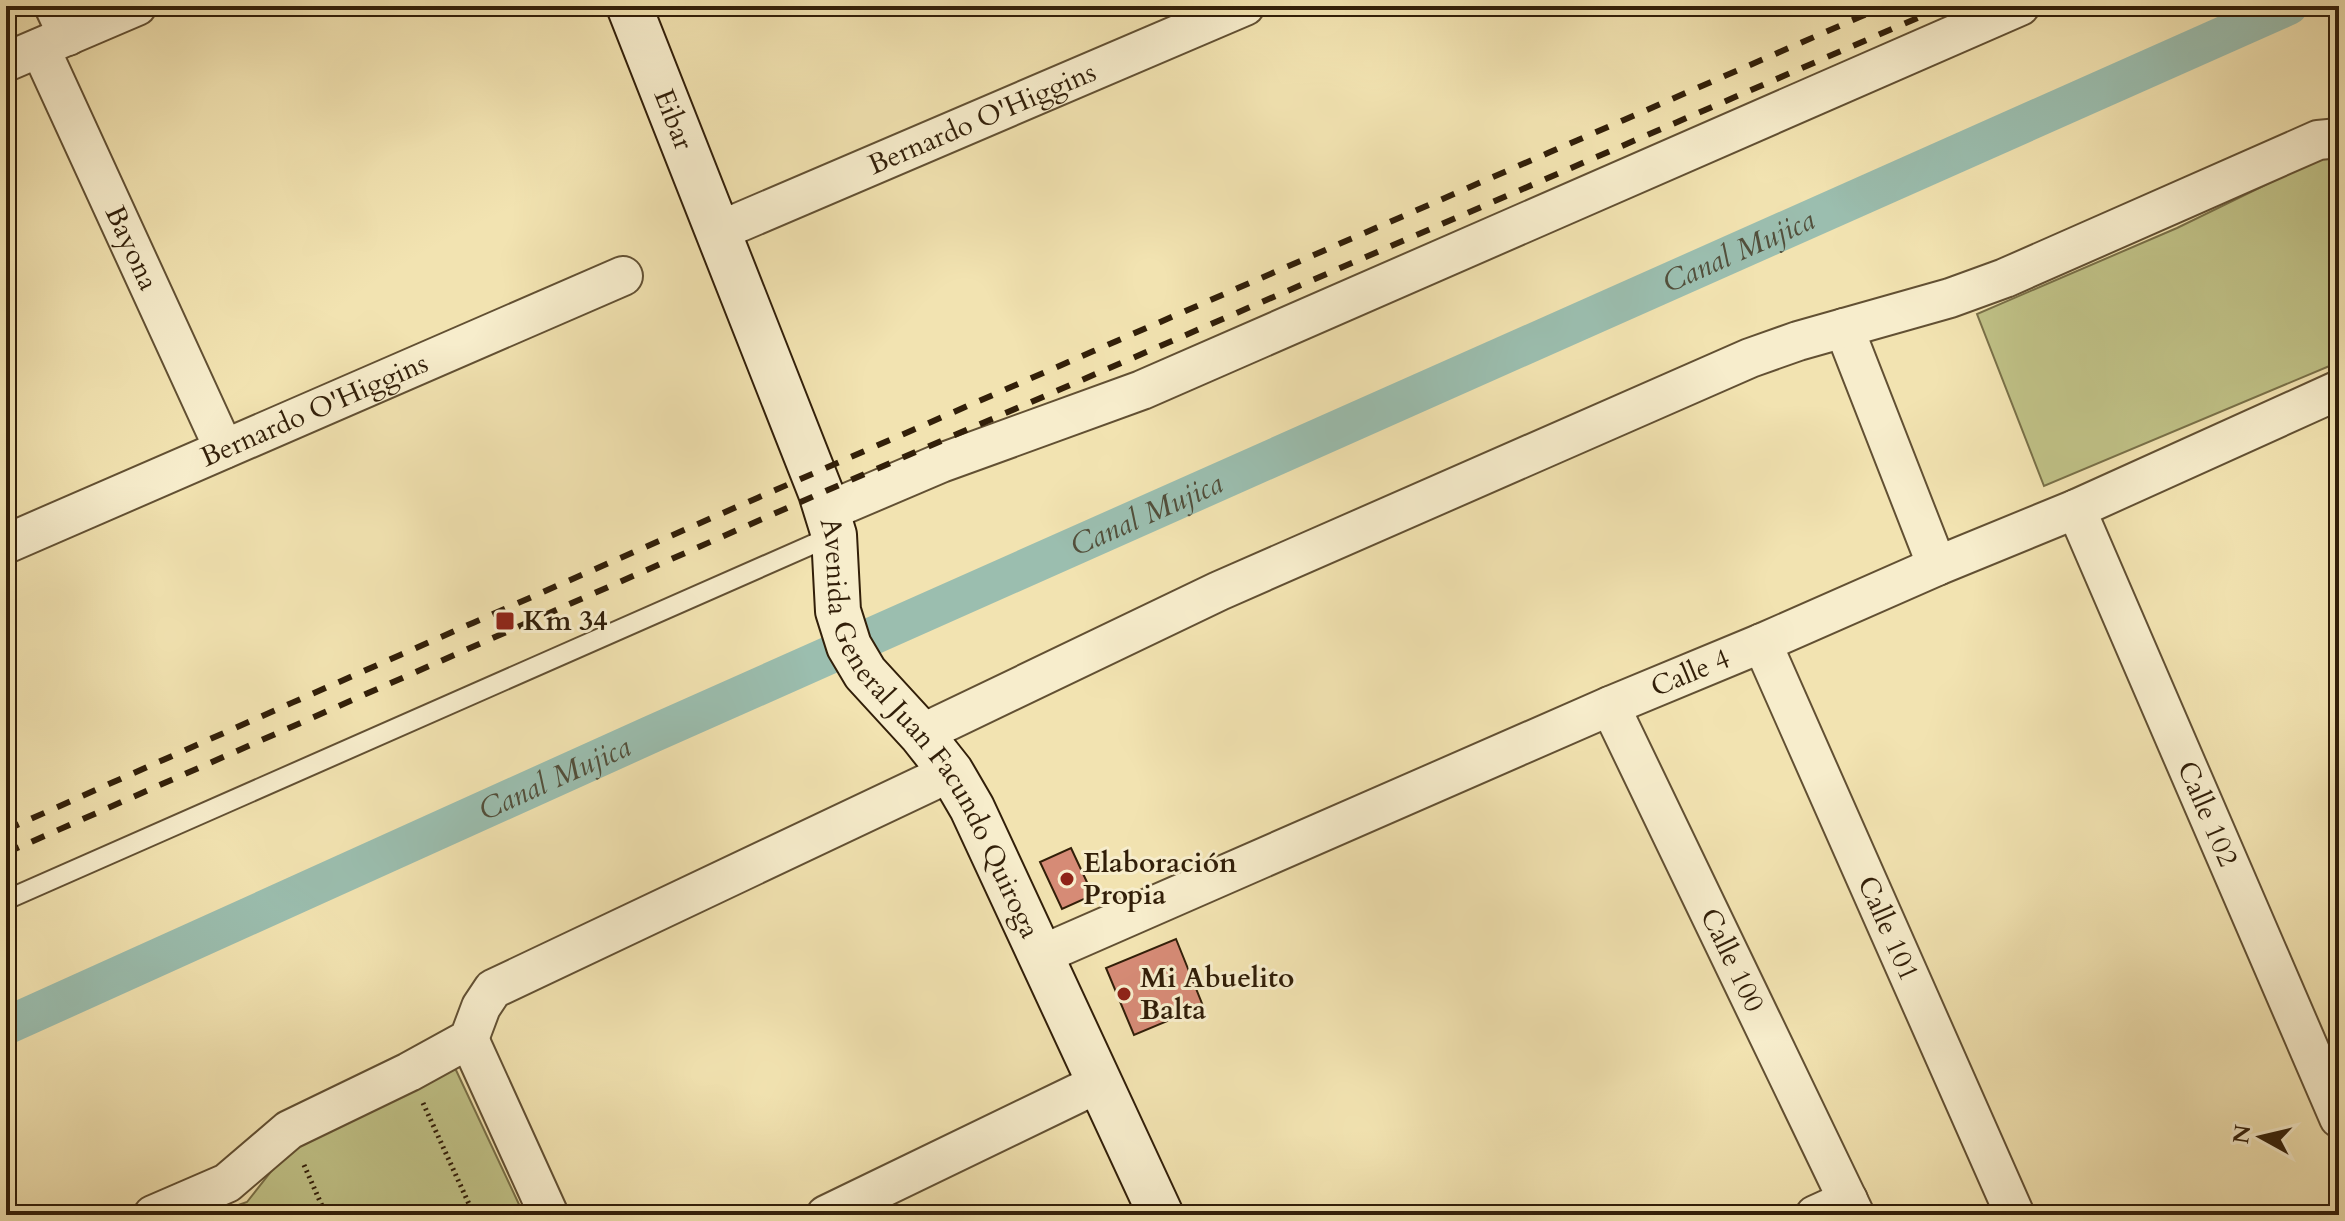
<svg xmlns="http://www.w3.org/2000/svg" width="2345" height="1221" viewBox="0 0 2345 1221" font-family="Cardo,serif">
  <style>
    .green { fill: #c0c287; stroke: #797048; stroke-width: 2 }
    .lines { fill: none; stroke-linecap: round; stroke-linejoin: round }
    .canal { stroke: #9bbeaf; stroke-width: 38 }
    .building { fill: #d68b76; stroke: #321f09; stroke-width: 2 }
    .lane-casing { stroke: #625033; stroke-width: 22 }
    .street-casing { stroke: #625033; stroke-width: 42 }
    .secondary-casing { stroke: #321f09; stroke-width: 48 }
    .path { stroke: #321f09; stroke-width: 5; stroke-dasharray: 2 4; stroke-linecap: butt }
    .lane { stroke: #f7edcc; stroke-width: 18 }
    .street { stroke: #f7edcc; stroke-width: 38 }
    .secondary { stroke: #f7edcc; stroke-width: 44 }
    .rail { stroke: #321f09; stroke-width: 6; stroke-dasharray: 14 14; stroke-linecap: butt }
    .poi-dot { fill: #8f2418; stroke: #f7edcc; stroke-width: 3 }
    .labels { text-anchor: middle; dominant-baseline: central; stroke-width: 6; stroke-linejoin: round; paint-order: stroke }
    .street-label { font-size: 28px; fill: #321f09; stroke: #f7edcc }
    .poi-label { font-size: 28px; font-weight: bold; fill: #321f09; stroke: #f7edcc; text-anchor: start }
    .water-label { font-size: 30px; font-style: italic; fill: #524f3b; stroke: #f7edcc }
  </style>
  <rect width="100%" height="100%" fill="#f2e3b1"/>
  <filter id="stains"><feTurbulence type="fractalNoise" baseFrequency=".0025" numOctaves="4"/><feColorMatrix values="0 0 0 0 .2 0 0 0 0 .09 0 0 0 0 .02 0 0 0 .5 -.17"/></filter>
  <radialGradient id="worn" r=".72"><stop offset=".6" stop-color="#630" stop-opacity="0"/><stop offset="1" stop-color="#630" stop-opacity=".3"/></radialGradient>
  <path class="green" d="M2339,155v207l-295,124 -67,-172 200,-86 148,-72z
    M455,1068l69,147h-314l37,-13 41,-52z"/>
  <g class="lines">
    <path class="canal" id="s1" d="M6,1026l646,-292 1637,-728"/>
  </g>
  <path class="building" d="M1071,848l22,47 -31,14 -22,-47z
    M1176,939l27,67 -69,29 -28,-67z"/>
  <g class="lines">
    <defs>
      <path id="lane" d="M6,900l828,-365"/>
      <g id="street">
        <path d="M54,6l14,30"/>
        <path id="s2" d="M40,48l184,401"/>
        <path d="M6,62l131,-56"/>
        <path id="s3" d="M719,231l526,-225"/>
        <path d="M1844,328l93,238"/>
        <path id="s4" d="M2076,509l263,609"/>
        <path d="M826,512l115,-49 201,-73 878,-384"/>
        <path id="s5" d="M6,544l617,-268"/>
        <path id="s6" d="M1762,643l253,572"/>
        <path id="s7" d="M1610,706l245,509"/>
        <path d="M921,734l298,-143 531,-233 48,-17 152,-43 55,-20 313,-138 21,-2"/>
        <path id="s8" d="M1041,955l569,-249 152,-63 175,-77 139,-57 263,-119"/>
        <path d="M469,1039l80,176"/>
        <path d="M153,1215l74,-32 62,-53 120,-58 60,-33 12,-32 12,-18 458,-217"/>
        <path d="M826,1215l273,-132"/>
        <path d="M1815,1215l33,-15"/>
      </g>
      <g id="secondary">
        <path id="s9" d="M629,6l192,487 13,42 4,76 11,35 16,27 56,61 30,38 21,36 189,407"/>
      </g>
    </defs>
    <use href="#lane" class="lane-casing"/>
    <use href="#street" class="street-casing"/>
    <use href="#secondary" class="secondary-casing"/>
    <path class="path" d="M423,1103l51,112
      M304,1165l22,50"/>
    <use href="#lane" class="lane"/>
    <use href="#street" class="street"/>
    <use href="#secondary" class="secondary"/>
    <path class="rail" d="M6,830c624,-279 1252,-550 1879,-824
      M6,853l815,-360 1124,-487"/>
  </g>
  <g class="poi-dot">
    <rect x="495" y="611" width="20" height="20" rx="4"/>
    <circle cx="1067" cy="879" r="8"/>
    <circle cx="1124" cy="994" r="8"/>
  </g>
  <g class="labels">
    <g class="street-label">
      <text stroke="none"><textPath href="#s9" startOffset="122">Eibar</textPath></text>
      <text stroke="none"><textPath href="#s3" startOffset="286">Bernardo O'Higgins</textPath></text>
      <text stroke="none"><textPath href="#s2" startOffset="220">Bayona</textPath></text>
      <text stroke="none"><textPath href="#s5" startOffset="336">Bernardo O'Higgins</textPath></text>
      <text stroke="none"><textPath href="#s8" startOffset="708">Calle 4</textPath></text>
      <text stroke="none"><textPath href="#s9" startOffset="788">Avenida General Juan Facundo Quiroga</textPath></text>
      <text stroke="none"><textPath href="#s4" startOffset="332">Calle 102</textPath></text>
      <text stroke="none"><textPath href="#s6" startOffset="312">Calle 101</textPath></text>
      <text stroke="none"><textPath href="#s7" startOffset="282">Calle 100</textPath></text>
    </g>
    <g class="poi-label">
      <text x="523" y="621">Km 34</text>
      <text x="1083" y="863">Elaboración<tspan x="1083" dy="32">Propia</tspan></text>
      <text x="1140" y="978">Mi Abuelito<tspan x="1140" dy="32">Balta</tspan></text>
    </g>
    <g class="water-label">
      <text stroke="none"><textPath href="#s1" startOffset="1898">Canal Mujica</textPath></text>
      <text stroke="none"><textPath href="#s1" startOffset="1250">Canal Mujica</textPath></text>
      <text stroke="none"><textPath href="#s1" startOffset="602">Canal Mujica</textPath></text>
    </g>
  </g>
  <rect width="2345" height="1221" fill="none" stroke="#f2e3b1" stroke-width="32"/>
  <rect x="8" y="8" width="2329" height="1205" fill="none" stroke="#321f09" stroke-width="4"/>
  <rect x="16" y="16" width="2313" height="1189" fill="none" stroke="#321f09" stroke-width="2"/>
  <g transform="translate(2261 1137) rotate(278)" stroke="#f7edcc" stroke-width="6" paint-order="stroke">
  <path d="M0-6L14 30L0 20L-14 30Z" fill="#321f09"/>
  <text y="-12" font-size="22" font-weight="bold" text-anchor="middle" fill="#321f09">N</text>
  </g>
  <rect width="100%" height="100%" filter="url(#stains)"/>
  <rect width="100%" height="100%" fill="url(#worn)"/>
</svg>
